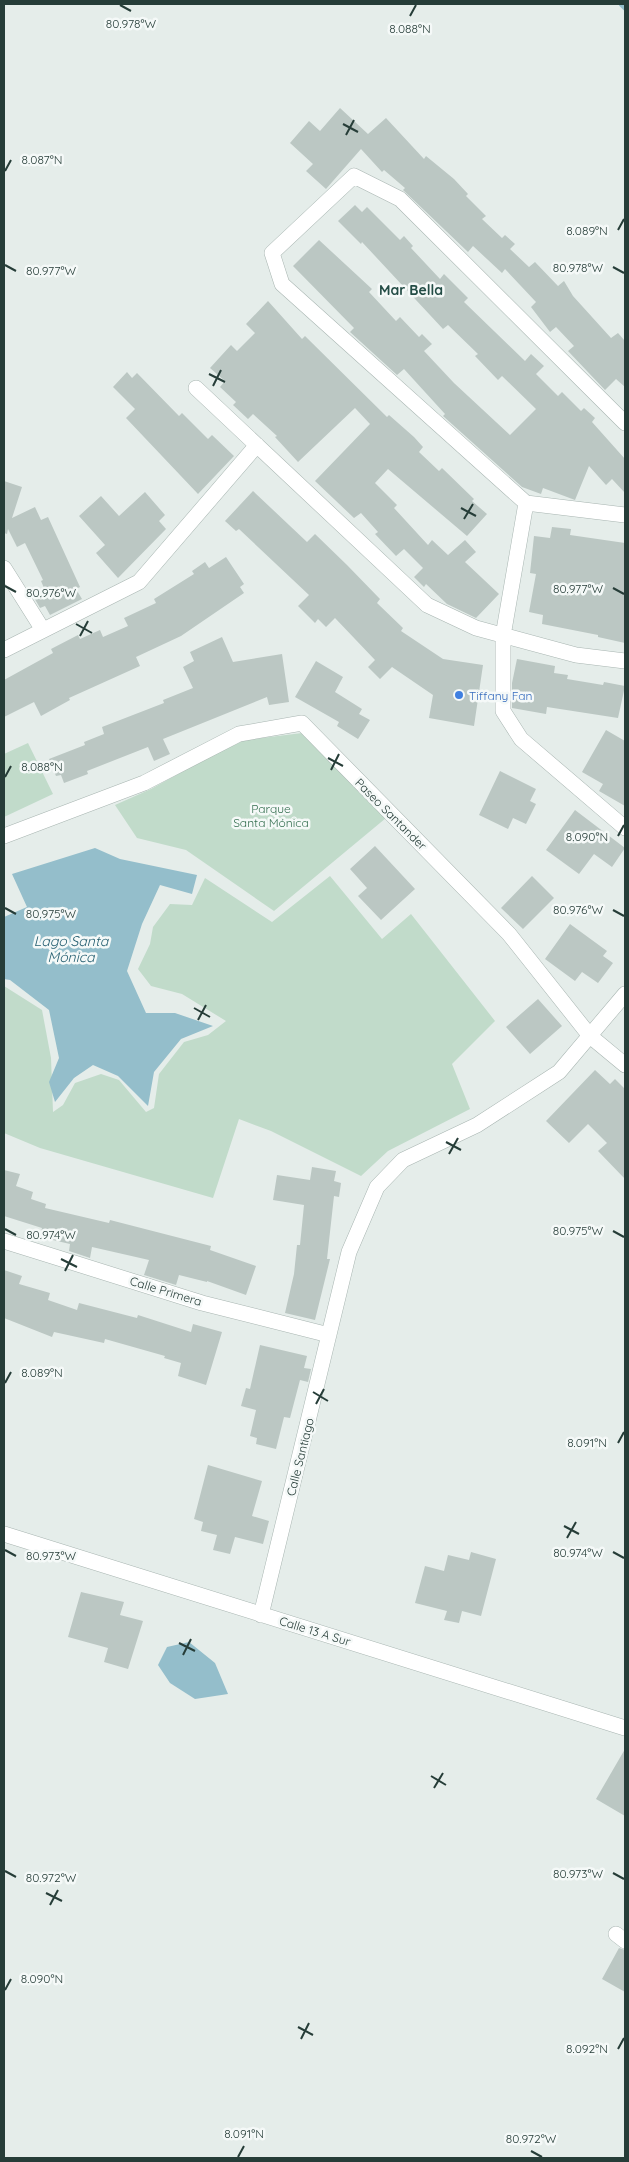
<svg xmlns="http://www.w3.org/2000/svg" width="629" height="2162" viewBox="0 0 629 2162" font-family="Quicksand,sans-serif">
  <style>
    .green { fill: #c1dbca }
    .water { fill: #94becb }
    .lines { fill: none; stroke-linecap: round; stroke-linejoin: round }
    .stream { stroke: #94becb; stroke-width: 5 }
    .building { fill: #bbc7c3 }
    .minor-casing { stroke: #a8b5b1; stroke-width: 16 }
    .minor { stroke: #fff; stroke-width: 15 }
    .ticks { fill: none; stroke: #263d38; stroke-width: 2 }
    .shop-dot { fill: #3f7fe0; stroke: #f5f9f8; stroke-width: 2 }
    .labels { text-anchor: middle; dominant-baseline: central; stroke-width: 5; stroke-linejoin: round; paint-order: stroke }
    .shop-label { font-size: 12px; fill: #366cbe; stroke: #f5f9f8; text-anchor: start }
    .park-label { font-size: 12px; fill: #356f50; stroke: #f5f9f8 }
    .street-label { font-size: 12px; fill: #263d38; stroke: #f5f9f8 }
    .neighbourhood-label { font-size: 14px; font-weight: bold; fill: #244d46; stroke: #f5f9f8 }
    .water-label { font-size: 14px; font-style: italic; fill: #276072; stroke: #f5f9f8 }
    .ticks-label { font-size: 12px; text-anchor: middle; fill: #263d38; stroke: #f5f9f8; stroke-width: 5; stroke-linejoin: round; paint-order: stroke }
  </style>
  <rect width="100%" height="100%" fill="#e5edea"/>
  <path class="green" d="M302,733l84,85 -112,93 -88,-61 -49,-12 -22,-33 36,-16 87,-48z
    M28,743l25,51 -49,23v-63z
    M330,876l52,63 29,-25 84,107 -43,43 18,45 -82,42 -27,25 -90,-45 -32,-12 -26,79 -173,-50 -36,-15v-147l38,24 9,48 2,54 10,-7 12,-22 26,-9 18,6 27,32 8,-4 5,-34 25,-32 24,-7 18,-14 -44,-27 -31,-8 -13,-17 12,-25 3,-17 17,-23 22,1 13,-27 67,44z"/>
  <path class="water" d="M95,848l25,11 77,16 -5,19 -32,-9 -18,39 -15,47 19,42h29l38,13 -32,13 -27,33 -6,34 -30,-30 -25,-11 -19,13 -19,24 -6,-20 10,-24 -10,-48 -39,-30 -6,-1v-62l23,-10 -15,-33z
    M189,1642l26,21 13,31 -33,5 -25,-16 -12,-18 9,-18z"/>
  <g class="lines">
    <path class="stream" d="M621,4l4,4"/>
  </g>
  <path class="building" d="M340,108l28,26 18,-16 38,41 2,-3 28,23 14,15 -2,2 20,20 -4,3 20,19 3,-3 10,9 -5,5 19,18 6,-5 23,24 6,-5 9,15 38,42 7,-5 7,8v46l-9,-8 -11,11 -37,-39 6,-5 -18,-19 -6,5 -19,-25 5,-5 -31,-33 -3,4 -29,-27 -5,6 -65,-62 2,-2 -21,-18 -2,2 -21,-23 -35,40 -20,-18 7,-7 -23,-21 19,-22 11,10z
    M355,205l7,7 5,-5 33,33 4,-4 9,10 -2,2 29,31 4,-5 24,24 -4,4 61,59 6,-7 13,12 -8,8 22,22 4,-4 19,19 3,-3 11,10 -3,4 33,37v34l-13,-14 -6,6 -17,-19 -14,34 -32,-12 -2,6 -19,-7 -79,-71 2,-2 -41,-45 -7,6 -47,-43 4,-4 -61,-62 26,-26 53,49 -3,3 27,29 4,-4 19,20 3,-3 10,10 -8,7 30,32 56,52 26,-26 -34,-33 -4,4 -23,-24 3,-2 -30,-29 -5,4 -81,-87 -1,2 -23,-23z
    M268,301l34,38 3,-3 82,81 2,-2 25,22 9,10 -4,5 20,19 3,-3 32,31 -2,2 15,13 -20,22 -79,-67 -13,14 22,22 -3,3 34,37 4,-5 16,15 17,-15 11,12 -11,10 34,32 -23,24 -29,-14 -21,-20 -2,3 -10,-10 9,-9 -19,-19 -8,7 -21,-22 3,-2 -17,-19 -7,5 -39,-37 55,-57 -15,-16 -57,54 -23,-25 2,-1 -24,-22 -5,5 -15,-14 3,-3 -16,-15 5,-6 -15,-13 21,-23 6,6 18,-18 -9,-9z
    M127,372l5,6 5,-5 42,43 3,-3 26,26 4,-4 22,21 -36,38 -72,-76 9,-9 -22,-22z
    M4,481l18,6 -10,31 23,-11 6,13 7,-3 32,70 -4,2 6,10 -32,16 -5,-9 -5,2 -8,-14 12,-6 -3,-7 2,-1 -18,-37 -8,4 -9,-18 -1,5 -3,-1z
    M253,491l54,51 8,-8 32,31 33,34 -3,4 26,25 -2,3 42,28 40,6 -9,61 -45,-8 4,-23 -41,-28 -12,12 -12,-12 7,-7 -40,-42 -9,9 -8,-8 -3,4 -17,-17 11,-11 -70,-66 -3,2 -11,-10z
    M145,492l20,23 -6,6 7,8 -48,49 -22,-25 9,-8 -26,-29 22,-20 18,20z
    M552,527l19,2 -1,6 55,8v100l-27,-6v-2l-56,-11 1,-9 -14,-3 7,-38 -6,-1 4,-37 16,2z
    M226,557l18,27 -4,3 4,6 -63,43 -45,21 4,9 -71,32 1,2 -29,16 -7,-14 -30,15v-37l49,-27 -2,-4 27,-14 2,4 20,-9 3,7 25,-11 -4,-8 32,-15 -2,-4 40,-25 -2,-3 13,-9 4,6z
    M222,637l11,25 49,-8 7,48 -20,3 -2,-8 -104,42 7,15 -16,7 -6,-14 -61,24 1,3 -24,9 -3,-8 -5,1 -7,-17 36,-14 -1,-3 20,-8 -2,-7 62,-24 -1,-3 30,-12 -10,-21 11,-6 -4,-9z
    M517,659l38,7 -1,7 14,2 -1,4 36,6 1,-3 21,4 -7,32 -71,-11 -1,7 -34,-6v-25z
    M316,661l27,16 -8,15 27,17 -3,5 11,6 -12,19 -21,-13 2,-4 -44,-25z
    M606,730l19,11v65l-26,-15 4,-7 -21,-12z
    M500,771l36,18 -6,12 6,3 -10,20 -13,-6 -5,11 -29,-14z
    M575,810l50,38 -13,19 -18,-13 -15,20 -33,-24z
    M375,846l40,43 -34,31 -23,-24 9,-8 -17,-19z
    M532,876l22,22 -31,31 -22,-21z
    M570,924l37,27 -4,5 10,7 -15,20 -16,-11 -7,9 -30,-22z
    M538,999l24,27 -32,28 -24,-27z
    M595,1070l15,14 5,-5 10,10v90l-27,-28 9,-8 -19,-19 -19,19 -23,-22z
    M312,1167l24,4 -2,10 7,2 -2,14 -5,-1 -7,63h3l-15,61 -30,-7 9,-39 3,-29h3l4,-40 -31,-5 4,-25 33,5z
    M4,1170l16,4 -4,12 17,6 -2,7 15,5 -1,4 64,15 1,-3 101,26 -1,4 46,16 -10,29 -39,-14v1l-28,-7 -3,10 -32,-10 5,-15 -57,-13 -2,11 -21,-7 1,-7 -30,-7 2,-9 -38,-12z
    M4,1270l18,6 -3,8 31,9 -2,7 29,10 2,-7 58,15 1,-3 53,17 2,-8 29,8 -16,53 -28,-9 3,-13 -17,-5 1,-2 -60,-17 -1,4 -50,-11 -2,5 -48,-19z
    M260,1345l47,11 -3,12 7,1 -3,13 -8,-2 -10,38 -6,-1 -8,32 -20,-5 1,-6 -7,-2 6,-26 -15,-4 5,-18 4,1z
    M208,1465l54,16 -10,35 17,5 -6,23 -28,-7 -5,17 -17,-4 4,-15 -16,-4 2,-9 -9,-3z
    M471,1552l25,7 -15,57 -19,-5 -3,12 -15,-3 3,-9 -32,-8 10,-37 19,5 4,-16 21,5z
    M81,1592l43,10 -4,13 23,6 -15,48 -24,-7 4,-14 -40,-11z
    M625,1749v67l-29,-17z
    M619,1948l6,2v42l-23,-13z"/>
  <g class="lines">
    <defs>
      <path id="minor" d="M196,388l231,217 49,23 100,27 49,6
        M625,423l-225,-224 -46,-23 -82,77 10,31 244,219 99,12
        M526,503l-23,133v75l18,28 104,89
        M4,568l39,62
        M4,650l135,-68 118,-137
        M4,836l140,-53 95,-49 63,-11 207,211 81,102 35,29
        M4,1241l198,62 127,32
        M4,1534l621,194
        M261,1615l88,-363 28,-65 26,-27 74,-35 82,-53 66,-78
        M616,1934l9,7"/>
    </defs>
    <use href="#minor" class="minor-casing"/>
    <use href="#minor" class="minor"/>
  </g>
  <path class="ticks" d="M120,5l11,6M410,16l6,-11M343,124l15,8M346,135l8,-15M5,171l6,-11M618,230l6,-11M5,265l11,6M613,267l11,6M209,374l16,8M213,386l8,-16M461,508l15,8M464,519l9,-15M5,586l11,6M613,588l11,6M76,624l16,9M80,636l8,-15M328,758l15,8M331,770l8,-16M5,777l6,-11M618,836l6,-11M5,908l11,6M613,910l11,6M194,1008l16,9M198,1020l8,-15M446,1142l15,8M449,1154l9,-16M5,1229l11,6M613,1231l11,6M61,1259l16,8M65,1271l8,-16M5,1383l6,-11M313,1392l15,9M316,1404l8,-15M618,1443l6,-11M564,1526l15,8M567,1538l9,-16M5,1550l11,6M613,1552l11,6M179,1643l16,8M183,1655l8,-16M431,1776l15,9M434,1788l9,-15M5,1871l11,6M613,1873l11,6M46,1893l16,8M50,1905l8,-15M5,1990l6,-11M298,2027l15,8M301,2039l8,-16M618,2049l6,-11M531,2151l11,6M238,2157l6,-11"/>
  <circle class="shop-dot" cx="459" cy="695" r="5"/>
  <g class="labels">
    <g class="shop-label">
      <text x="469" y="695">Tiffany Fan</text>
    </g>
    <g class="park-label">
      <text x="271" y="808">Parque<tspan x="271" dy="14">Santa Mónica</tspan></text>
    </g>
    <g class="street-label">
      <text transform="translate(391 814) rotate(45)">Paseo Santander</text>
      <text transform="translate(166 1291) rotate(17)">Calle Primera</text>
      <text transform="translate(300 1457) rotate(-76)">Calle Santiago</text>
      <text transform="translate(315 1631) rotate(17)">Calle 13 A Sur</text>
    </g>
    <g class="neighbourhood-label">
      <text x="411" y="290">Mar Bella</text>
    </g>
    <g class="water-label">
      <text x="71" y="941">Lago Santa<tspan x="71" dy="16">Mónica</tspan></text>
    </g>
  </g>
  <g class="ticks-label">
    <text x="131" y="28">80.978°W</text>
    <text x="410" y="33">8.088°N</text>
    <text x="42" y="164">8.087°N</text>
    <text x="587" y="235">8.089°N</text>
    <text x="578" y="272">80.978°W</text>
    <text x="51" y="275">80.977°W</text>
    <text x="578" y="593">80.977°W</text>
    <text x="51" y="597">80.976°W</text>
    <text x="42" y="771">8.088°N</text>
    <text x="587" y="841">8.090°N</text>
    <text x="578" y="914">80.976°W</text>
    <text x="51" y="918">80.975°W</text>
    <text x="578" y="1235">80.975°W</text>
    <text x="51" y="1239">80.974°W</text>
    <text x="42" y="1377">8.089°N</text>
    <text x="587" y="1447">8.091°N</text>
    <text x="578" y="1557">80.974°W</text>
    <text x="51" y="1560">80.973°W</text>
    <text x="578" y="1878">80.973°W</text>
    <text x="51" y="1882">80.972°W</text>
    <text x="42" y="1983">8.090°N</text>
    <text x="587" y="2053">8.092°N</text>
    <text x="244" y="2138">8.091°N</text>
    <text x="531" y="2143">80.972°W</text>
  </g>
  <rect width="629" height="2162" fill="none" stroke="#263d38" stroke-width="10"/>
</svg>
